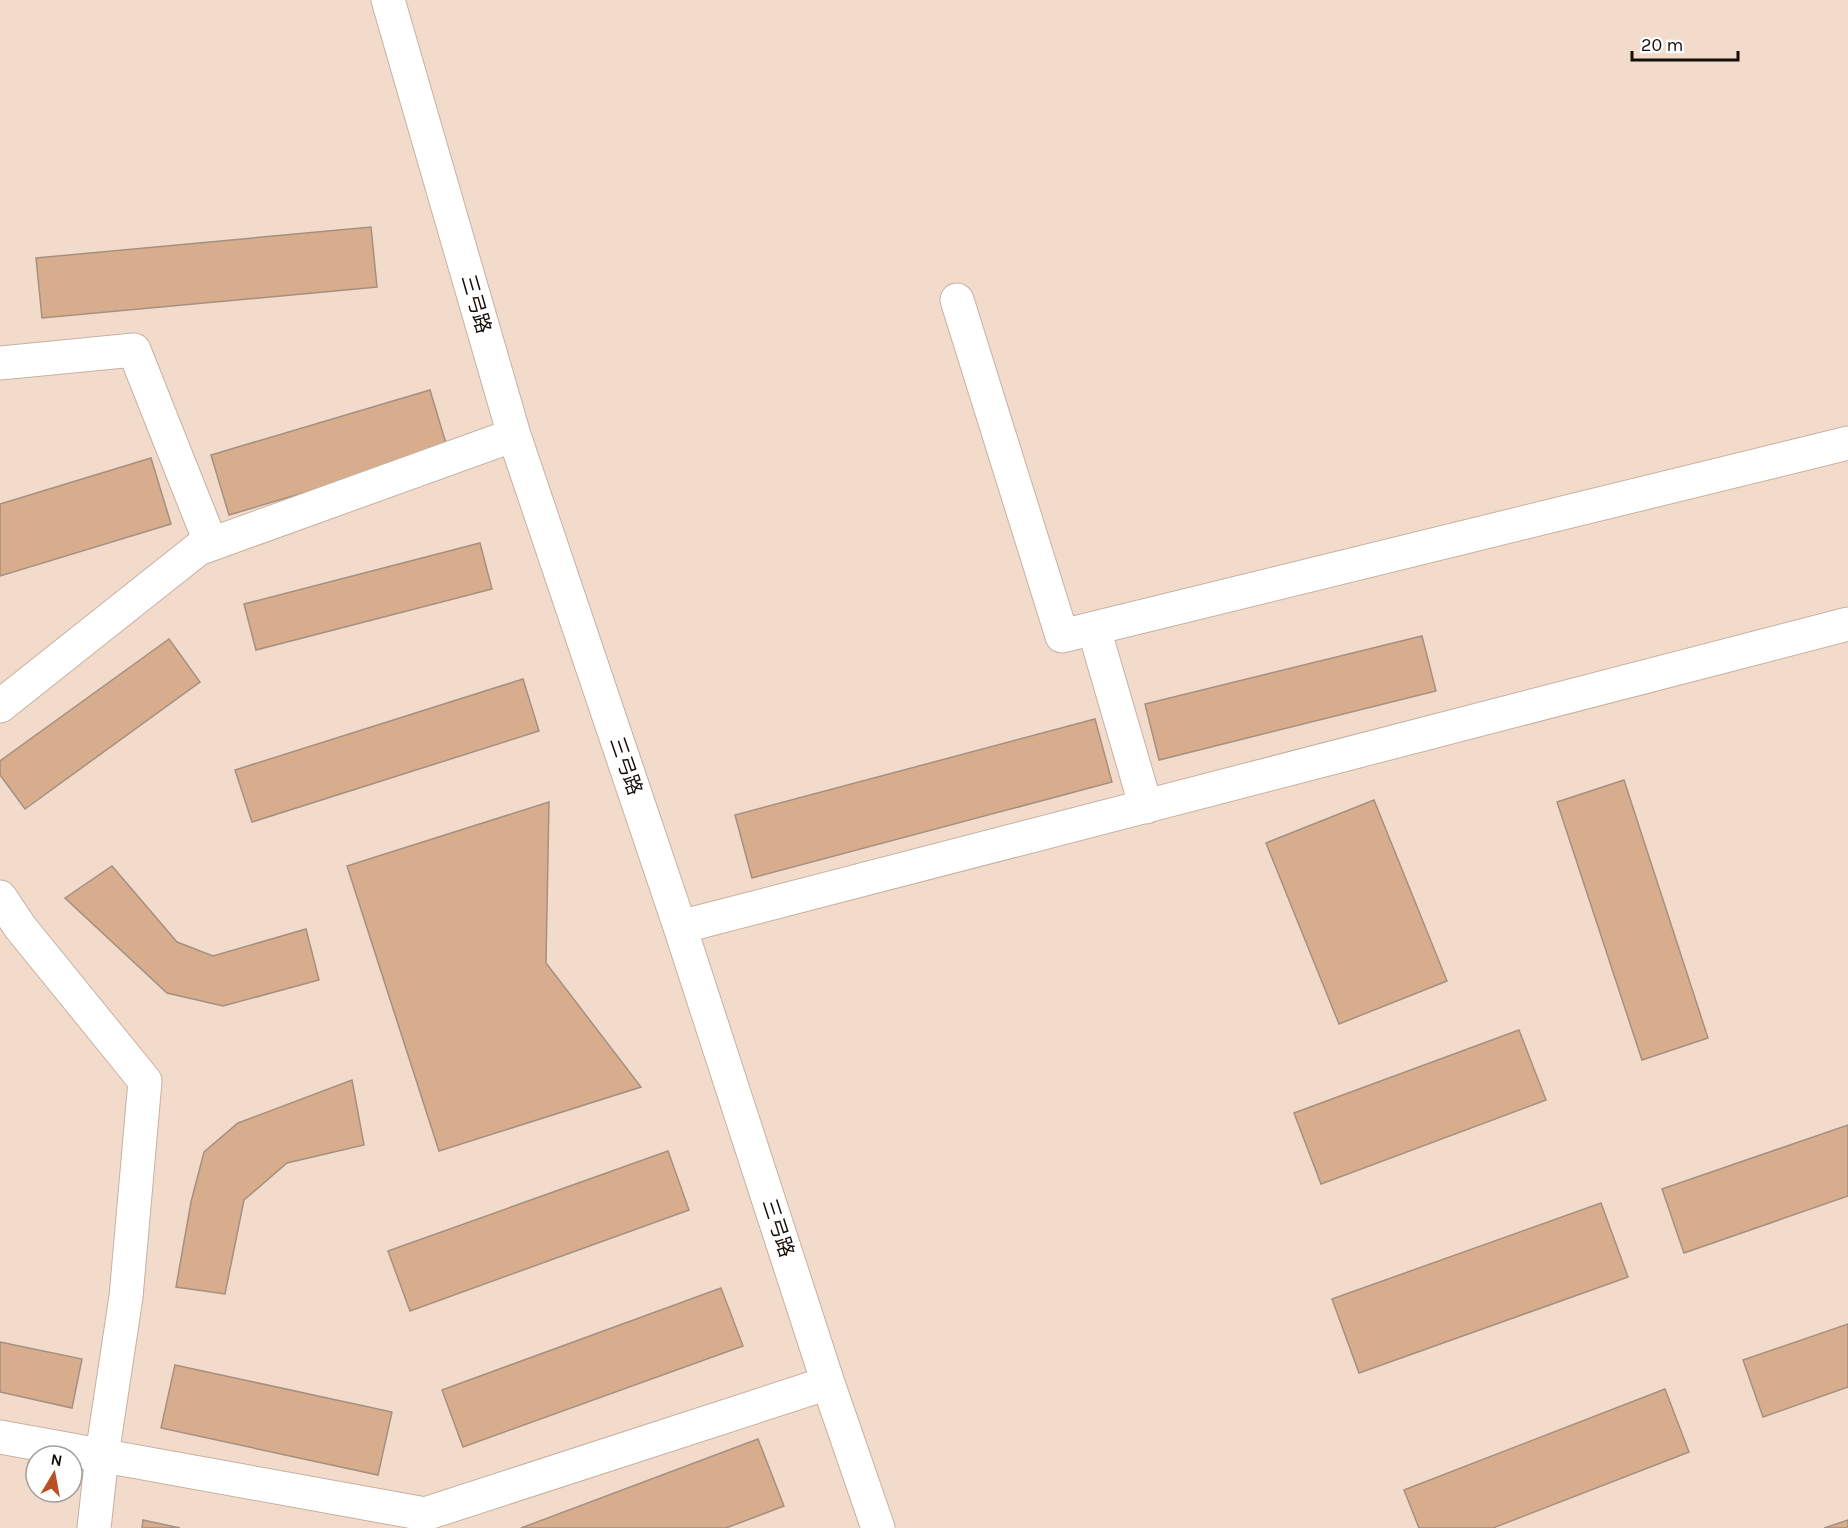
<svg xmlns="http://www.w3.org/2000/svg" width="1848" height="1528" viewBox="0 0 1848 1528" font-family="Karla,'Noto Sans SC',sans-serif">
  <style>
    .building { fill: #d7ad8d; stroke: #a59080; stroke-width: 1.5 }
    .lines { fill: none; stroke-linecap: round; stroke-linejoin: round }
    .minor-casing { stroke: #c7b1a1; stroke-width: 35 }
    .minor { stroke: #fff; stroke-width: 33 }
    .labels { text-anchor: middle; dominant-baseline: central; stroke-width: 4.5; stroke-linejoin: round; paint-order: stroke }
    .street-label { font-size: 20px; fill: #150e08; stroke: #fff }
  </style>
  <rect width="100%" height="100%" fill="#f2dbcb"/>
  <path class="building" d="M371,227l6,60 -335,31 -6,-60z
    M430,390l18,60 -219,65 -18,-60z
    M151,458l20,66 -171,52v-72z
    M480,543l12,46 -236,61 -12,-46z
    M1422,636l14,55 -277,69 -14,-56z
    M169,639l31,43 -175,127 -25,-34v-14z
    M523,679l16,52 -287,91 -17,-52z
    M1095,719l17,63 -360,96 -17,-63z
    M1624,780l84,258 -66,22 -85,-258z
    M1374,800l73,181 -108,43 -73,-181z
    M549,802l-3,161 95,124 -202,64 -92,-285z
    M112,866l65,76 36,14 93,-27 13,51 -96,26 -56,-13 -102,-95z
    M1519,1030l27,70 -225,84 -27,-71z
    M352,1080l12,65 -77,18 -43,37 -19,94 -49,-7 15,-85 13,-50 34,-29z
    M1848,1125v71l-164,57 -22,-64z
    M668,1151l21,59 -279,101 -22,-60z
    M1601,1203l27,74 -269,96 -27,-74z
    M721,1288l22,58 -280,101 -21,-57z
    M1848,1324v63l-85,30 -20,-57z
    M0,1342l82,17 -10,49 -72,-16z
    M175,1365l217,47 -14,63 -217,-47z
    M1665,1389l24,63 -196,76h-74l-15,-38z
    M758,1439l26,67 -58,22h-205z
    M143,1520l37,8h-38z
    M1848,1520v8h-24z"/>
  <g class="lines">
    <defs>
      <path id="minor" d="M388,0l126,435 166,492 148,456 50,145
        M957,300l105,336 786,-193
        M0,363l134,-13 77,194
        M1094,629l52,178
        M0,706l198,-157 316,-114
        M0,897l20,30 125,154 -19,216 -24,158 -8,73
        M680,927l1168,-303
        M0,1437l425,77 403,-131"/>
    </defs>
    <use href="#minor" class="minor-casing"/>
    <use href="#minor" class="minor"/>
  </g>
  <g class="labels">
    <g class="street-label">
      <text transform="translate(476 304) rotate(74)">三弓路</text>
      <text transform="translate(626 766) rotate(71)">三弓路</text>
      <text transform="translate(778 1228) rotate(72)">三弓路</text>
    </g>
  </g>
  <g transform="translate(54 1474) rotate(10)"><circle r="28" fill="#ffffff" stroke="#a19f9c" stroke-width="1.5"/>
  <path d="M0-4.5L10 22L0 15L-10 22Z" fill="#b85225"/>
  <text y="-9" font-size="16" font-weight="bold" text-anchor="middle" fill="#150e08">N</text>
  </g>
  <path d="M1632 51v9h106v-9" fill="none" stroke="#150e08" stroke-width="3"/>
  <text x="1641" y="51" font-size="18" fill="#150e08" stroke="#ffffff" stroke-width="4.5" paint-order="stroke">20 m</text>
</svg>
